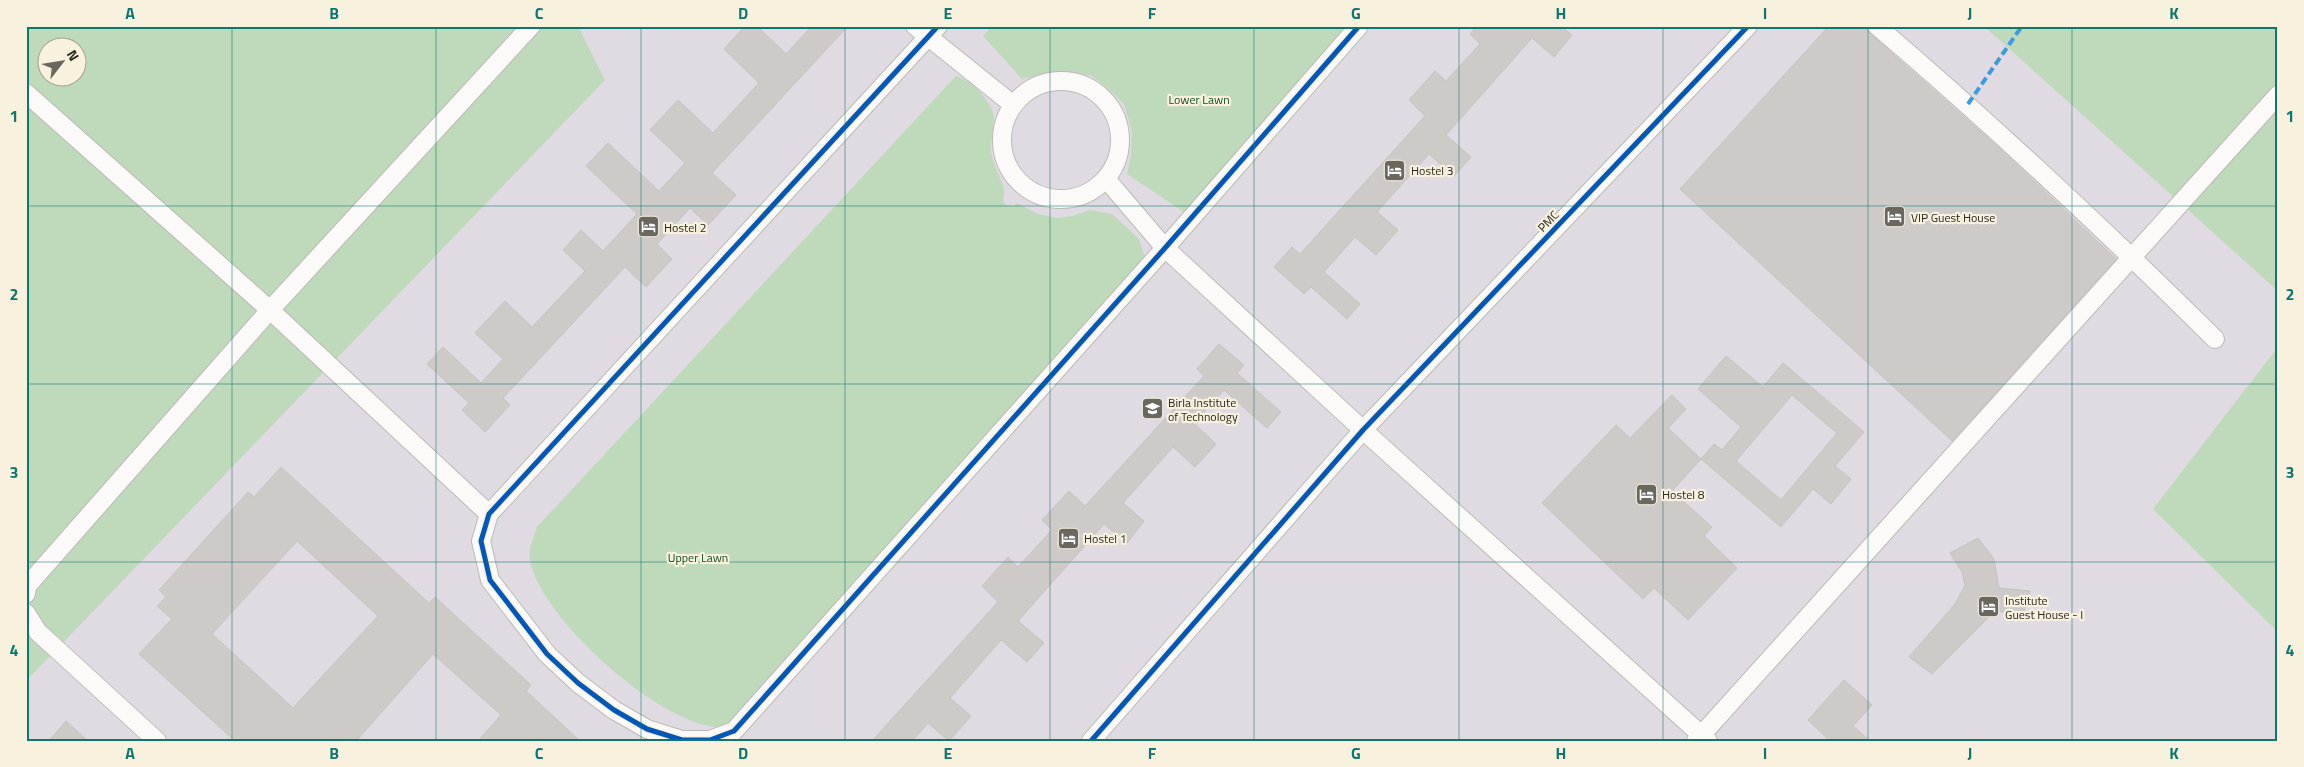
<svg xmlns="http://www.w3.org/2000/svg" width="2304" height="767" viewBox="0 0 2304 767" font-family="'Titillium Web',sans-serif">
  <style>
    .education { fill: #e0dae2; fill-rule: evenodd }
    .green { fill: #bfd9bb; fill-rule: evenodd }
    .building { fill: #cecac8; stroke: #c6c2c0; fill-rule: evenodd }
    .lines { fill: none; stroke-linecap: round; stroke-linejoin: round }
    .street-casing { stroke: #bcbab3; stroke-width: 20 }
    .street { stroke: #fbfaf9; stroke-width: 18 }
    .quiet { stroke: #3d9ce0; stroke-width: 4; stroke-dasharray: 8 4; stroke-linecap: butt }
    .cycleway-casing { stroke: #f7f1de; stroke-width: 8 }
    .cycleway { stroke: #0057b8; stroke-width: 5 }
    .grid { fill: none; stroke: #0f766e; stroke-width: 1; stroke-opacity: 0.55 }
    .labels { text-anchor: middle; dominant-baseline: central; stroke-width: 4.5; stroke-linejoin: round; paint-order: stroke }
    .park-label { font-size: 12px; fill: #0c521b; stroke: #f7f1de }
    .poi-label { font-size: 12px; fill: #29261f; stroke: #f7f1de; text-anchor: start }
    .street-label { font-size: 12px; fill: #29261f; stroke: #f7f1de }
    .neatline { fill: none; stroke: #0f766e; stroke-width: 2 }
    .grid-label { font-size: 16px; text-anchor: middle; font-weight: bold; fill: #0f766e }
  </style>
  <rect width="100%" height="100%" fill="#e3e0d7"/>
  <path class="education" d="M26,26h2252v715h-2252zM48,48h30v30h-30z"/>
  <path class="green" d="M26,26h552l27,54 -579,601zM48,48h30v30h-30z
    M992,26h374l-176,190 -63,-42 4,-19 1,-24 -8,-27 -18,-17 -14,-11 -18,-4 -26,1 -26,6 -39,-43z
    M1984,26h294v265z
    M956,76c15,4 37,26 38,42 0,12 -4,24 -3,35 3,14 10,24 13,37 1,4 -1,7 -1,11l3,4 8,1 3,-3 21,11 19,4 15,-2 18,-6 22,4 27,25 6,19 -407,465c-5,1 -13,4 -18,4 -58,0 -181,-110 -190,-167 -2,-11 4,-23 7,-33z
    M2278,347v285l-125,-123z"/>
  <path class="building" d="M745,26h12l29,28 26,-28h36l-136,147 24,22 -28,30 -18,-17 -33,36 15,15 -26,28 -21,-20 -122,131 7,7 -25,27 -23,-22 7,-7 -42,-39 16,-17 38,36 22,-24 -28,-26 30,-32 27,26 53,-56 -22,-21 18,-20 22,21 34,-37 -51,-48 22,-23 51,48 26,-28 -35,-33 28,-30 35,33 46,-50 -35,-34z
    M1477,26h84l11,9 -18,22 -22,-19 -86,97 25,22 -17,19 -25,-22 -52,58 21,18 -22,25 -21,-18 -31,35 36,32 -13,15 -36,-32 -7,7 -30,-27 18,-20 8,7 125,-138 -16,-16 26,-29 11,10 34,-37 -10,-10z
    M1829,26h38l3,8 129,114 117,111 -164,182 -272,-252z
    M1219,344l25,21 -7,8 44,39 -14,16 -43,-38 -30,33 22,21 -21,23 -22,-20 -50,56 21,18 -17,22 -23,-19 -86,97 26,22 -17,19 -26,-22 -51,58 21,18 -22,25 -21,-18 -16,18h-40l126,-139 -16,-16 26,-29 10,10 34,-37 -10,-10 27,-29 16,15 119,-130 -7,-7z
    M1726,356l37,31 20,-24 81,69 -29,34 16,13 -20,25 -18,-15 -32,38 -80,-68 13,-15 8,6 19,-23 -43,-38zM1792,395l45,38 -56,67 -45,-39z
    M1672,395l14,14 -18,19 33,31 -29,32 40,36 -8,9 33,32 -49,52 -34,-32 -11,11 -101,-96 74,-78 14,13z
    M281,467l148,136 6,-6 96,88 -5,6 54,50h-102l23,-26 -68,-61 -77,87h-121l-96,-87 33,-35 -15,-13 9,-9 -7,-7 89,-98 6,5zM297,541l81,75 -85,92 -81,-74z
    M1978,538l16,21 5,29 31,3 -8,27 -26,-8 -64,64 -23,-17 46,-53 10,-18 -3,-14 -12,-19z
    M1844,680l28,25 -19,21 17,15h-40l-22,-21z
    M66,721l22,20h-39z"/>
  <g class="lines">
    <defs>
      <path id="street" d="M915,26l97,78
        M938,26l-449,488 -8,27 9,39 57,74 31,29 36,27 33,19 35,11h28l24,-9 431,-483 194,-222
        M1877,26c117,100 229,205 338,313
        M1002 140a59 59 0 1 1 118 0a59 59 0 1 1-118 0Z
        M26,93l244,217 219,204
        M1107,180l58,68 198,182 345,311
        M26,594l1,-8 243,-276 261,-284
        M26,613l12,19 119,109
        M1091,741l272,-311 385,-404
        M1696,741l582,-646"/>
    </defs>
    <use href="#street" class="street-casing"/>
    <use href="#street" class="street"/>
    <path class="quiet" d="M1968,104l54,-78"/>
    <defs>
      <path id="cycleway" d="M938,26l-449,488 -8,27 9,39 57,74 31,29 36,27 33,19 35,11h28l24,-9 431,-483 194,-222
        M1091,741l272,-311 385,-404"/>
    </defs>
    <use href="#cycleway" class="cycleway-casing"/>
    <use href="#cycleway" class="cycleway"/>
  </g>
  <path class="grid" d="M232,26v715M436,26v715M641,26v715M845,26v715M1050,26v715M1254,26v715M1459,26v715M1663,26v715M1868,26v715M2072,26v715M26,206h2252M26,384h2252M26,562h2252"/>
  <defs>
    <symbol id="hotel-square" viewBox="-11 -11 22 22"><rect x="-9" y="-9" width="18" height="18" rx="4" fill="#6a675f" stroke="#f7f1de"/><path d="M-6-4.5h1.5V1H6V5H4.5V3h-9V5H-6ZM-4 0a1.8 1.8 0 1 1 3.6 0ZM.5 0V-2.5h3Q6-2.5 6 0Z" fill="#fff"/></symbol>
    <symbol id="university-square" viewBox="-11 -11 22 22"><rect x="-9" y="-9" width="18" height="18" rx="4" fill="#6a675f" stroke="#f7f1de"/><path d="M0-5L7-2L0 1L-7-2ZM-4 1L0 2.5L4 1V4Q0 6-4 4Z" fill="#fff"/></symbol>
  </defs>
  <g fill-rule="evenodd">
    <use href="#hotel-square" x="1382" y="158" width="25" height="25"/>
    <use href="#hotel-square" x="1882" y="204" width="25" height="25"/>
    <use href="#hotel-square" x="636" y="214" width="25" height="25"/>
    <use href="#university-square" x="1140" y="396" width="25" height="25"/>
    <use href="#hotel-square" x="1634" y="482" width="25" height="25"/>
    <use href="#hotel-square" x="1056" y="526" width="25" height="25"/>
    <use href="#hotel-square" x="1976" y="594" width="25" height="25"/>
  </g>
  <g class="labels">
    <g class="park-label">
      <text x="1199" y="99">Lower Lawn</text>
      <text x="698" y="557">Upper Lawn</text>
    </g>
    <g class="poi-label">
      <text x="1411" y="170">Hostel 3</text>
      <text x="1911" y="217">VIP Guest House</text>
      <text x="664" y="227">Hostel 2</text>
      <text x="1168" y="402">Birla Institute<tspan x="1168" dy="14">of Technology</tspan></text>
      <text x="1662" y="494">Hostel 8</text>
      <text x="1084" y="538">Hostel 1</text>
      <text x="2005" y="600">Institute<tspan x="2005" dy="14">Guest House - I</tspan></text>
    </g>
    <g class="street-label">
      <text transform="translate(1548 221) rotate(-46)">PMC</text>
    </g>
  </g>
  <rect width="2304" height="767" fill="none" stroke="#f7f1de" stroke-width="55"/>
  <g transform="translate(62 62) rotate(59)"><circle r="24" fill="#f7f1de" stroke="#a5a092"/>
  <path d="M0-4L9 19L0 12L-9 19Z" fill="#6a675f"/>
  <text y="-8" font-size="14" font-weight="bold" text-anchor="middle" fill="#29261f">N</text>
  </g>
  <rect x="28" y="28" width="2248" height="712" class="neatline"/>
  <g class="grid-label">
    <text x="130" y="19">A</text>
    <text x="334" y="19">B</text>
    <text x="539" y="19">C</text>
    <text x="743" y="19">D</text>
    <text x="948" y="19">E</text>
    <text x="1152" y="19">F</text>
    <text x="1356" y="19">G</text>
    <text x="1561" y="19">H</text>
    <text x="1765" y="19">I</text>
    <text x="1970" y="19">J</text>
    <text x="2174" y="19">K</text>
    <text x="14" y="122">1</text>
    <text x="2290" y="122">1</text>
    <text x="14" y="300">2</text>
    <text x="2290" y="300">2</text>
    <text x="14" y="478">3</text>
    <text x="2290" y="478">3</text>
    <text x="14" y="656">4</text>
    <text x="2290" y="656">4</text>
    <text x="130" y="759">A</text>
    <text x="334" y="759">B</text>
    <text x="539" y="759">C</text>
    <text x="743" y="759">D</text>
    <text x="948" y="759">E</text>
    <text x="1152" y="759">F</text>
    <text x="1356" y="759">G</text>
    <text x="1561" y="759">H</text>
    <text x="1765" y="759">I</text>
    <text x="1970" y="759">J</text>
    <text x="2174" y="759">K</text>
  </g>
</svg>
